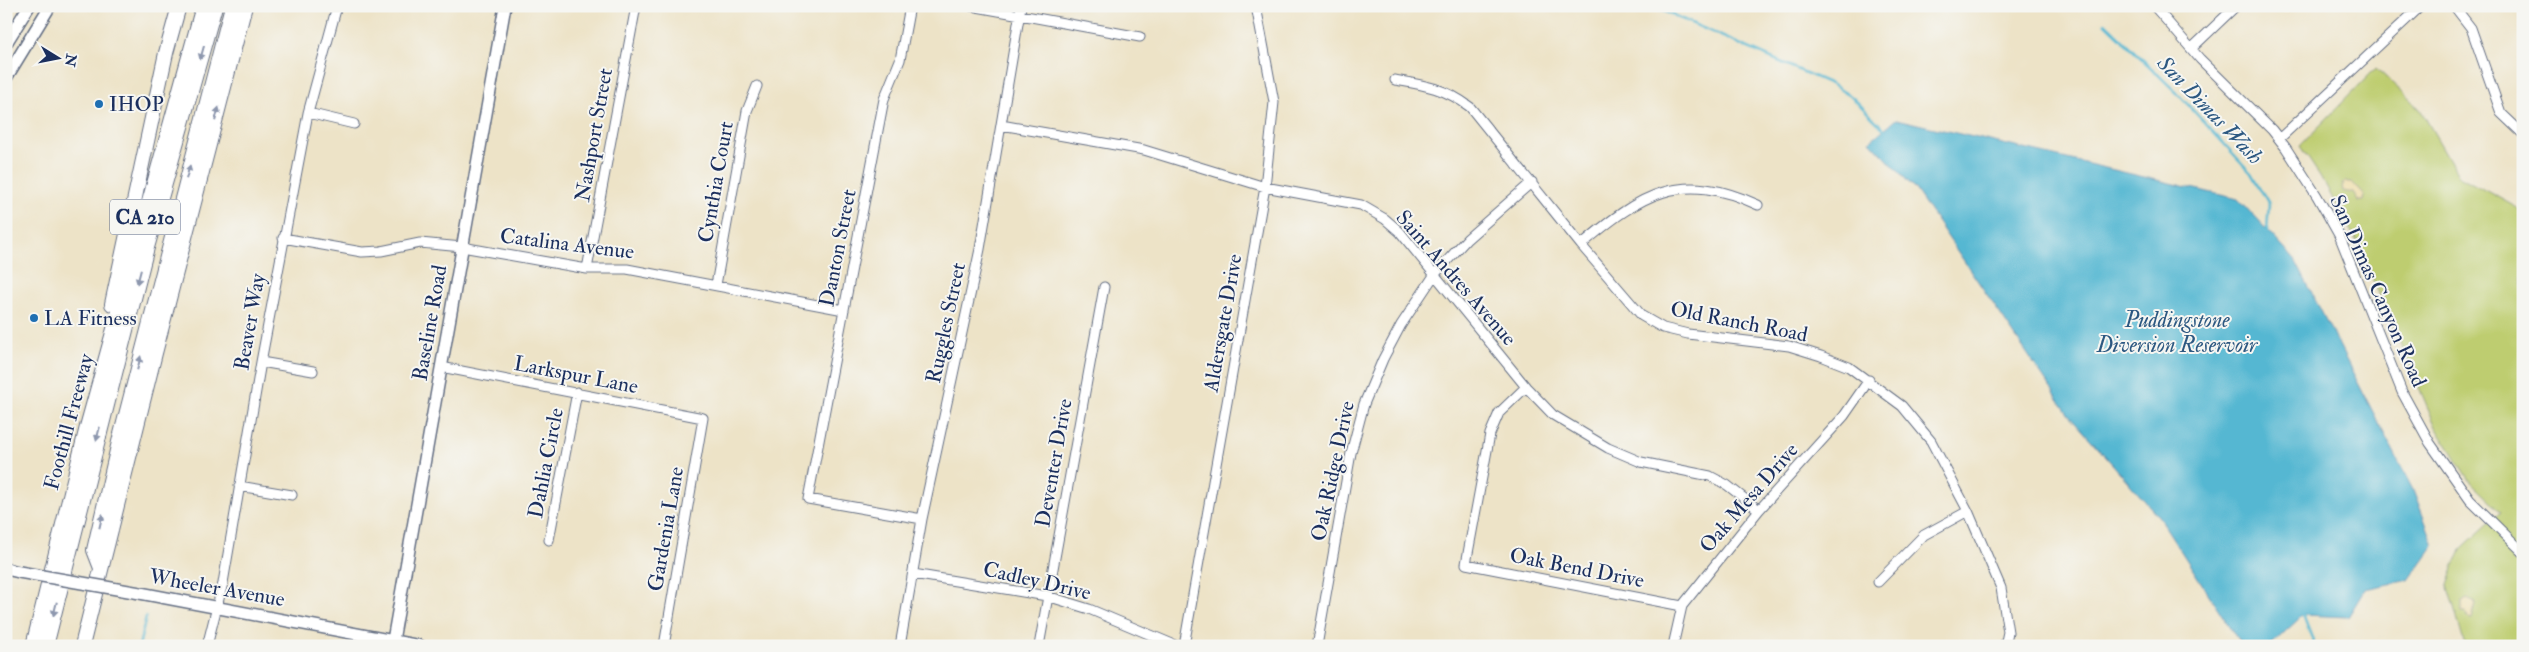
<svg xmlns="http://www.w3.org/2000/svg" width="2529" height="652" viewBox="0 0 2529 652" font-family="'IM FELL Double Pica',serif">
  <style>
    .green { fill: #becd6f; stroke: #6c7e66 }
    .sand { fill: #eeda9e; stroke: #84847e }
    .water { fill: #54b7d2; stroke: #387398 }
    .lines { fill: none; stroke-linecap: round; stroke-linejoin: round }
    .stream { stroke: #54b7d2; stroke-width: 2.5 }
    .minor-casing { stroke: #646e83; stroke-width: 11 }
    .major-casing { stroke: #646e83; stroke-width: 14 }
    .highway-casing { stroke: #646e83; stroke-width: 16 }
    .minor { stroke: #fff; stroke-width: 9 }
    .major { stroke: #fff; stroke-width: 11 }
    .highway { stroke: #fff; stroke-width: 14 }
    .major-bridge-casing { stroke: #646e83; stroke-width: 14; stroke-linecap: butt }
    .major-bridge { stroke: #fff; stroke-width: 11 }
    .oneway { fill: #8d97ae }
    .poi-dot { fill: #1f6fb2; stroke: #f6f6f2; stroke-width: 2 }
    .labels { text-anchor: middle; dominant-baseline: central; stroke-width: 4; stroke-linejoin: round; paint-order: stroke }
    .shield { fill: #f6f6f2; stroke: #5d6b8a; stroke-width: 1 }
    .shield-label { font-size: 20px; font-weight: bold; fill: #1b2f5e }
    .poi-label { font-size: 21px; fill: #1b2f5e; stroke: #f6f6f2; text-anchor: start }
    .street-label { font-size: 21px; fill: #1b2f5e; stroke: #f6f6f2 }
    .water-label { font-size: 22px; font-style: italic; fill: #2c5881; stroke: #f6f6f2 }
  </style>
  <rect width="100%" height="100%" fill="#f6f6f2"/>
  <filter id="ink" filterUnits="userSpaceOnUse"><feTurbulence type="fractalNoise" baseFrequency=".02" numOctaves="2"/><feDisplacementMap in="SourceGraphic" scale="10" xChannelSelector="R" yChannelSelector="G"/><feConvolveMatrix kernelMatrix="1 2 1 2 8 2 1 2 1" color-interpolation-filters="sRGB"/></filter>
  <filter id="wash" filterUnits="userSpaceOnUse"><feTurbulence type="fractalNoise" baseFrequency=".0096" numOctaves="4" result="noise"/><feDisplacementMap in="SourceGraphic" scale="20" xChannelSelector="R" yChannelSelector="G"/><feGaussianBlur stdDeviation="1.12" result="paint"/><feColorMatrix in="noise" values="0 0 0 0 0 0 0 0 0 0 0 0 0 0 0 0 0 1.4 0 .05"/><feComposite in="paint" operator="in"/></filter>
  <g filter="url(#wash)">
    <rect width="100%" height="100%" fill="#ede3c7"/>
    <path class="green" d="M2376,68l44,41 39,67 64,35v435h-58l-18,-62 14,-35 40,-37 -31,-30 -34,-55 -80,-187 -36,-64 -20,-30z"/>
    <path class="sand" d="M2345,182h7l13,14 -1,5h-6l-5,-8 -10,-2 -1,-5z
      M2467,599l9,4 -4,16 -4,-1 -2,-6h-4v-10z"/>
    <path class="water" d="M1896,119l342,80 57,61 119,232 20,53 -25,35 -44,9 -17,28 -45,-2 -33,31h-28l-83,-129 -90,-102 -154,-226 -45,-48z"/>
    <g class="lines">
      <path class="stream" d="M1652,6l179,78 21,13 32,32
        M2087,6l1,1
        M2105,23l72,70 74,80 18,31 -2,26
        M2303,615l12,31
        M139,646l7,-29"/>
    </g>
  </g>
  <g filter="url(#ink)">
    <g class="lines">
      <defs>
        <path id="minor" d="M910,6l-10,54 -16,39 -76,400 114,20
          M971,6l169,31
          M2154,6l46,53 72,71 14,18 31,48 22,39 63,157 28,51 40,57 53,52
          M2454,6l17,22 30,85 22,21
          M2192,48l44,-42
          M1395,80c30,5 50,8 75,27l111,138 61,71 21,12 25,6 101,12 32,10 28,11 53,39 29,35 37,70 33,77 7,44 -3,14
          M308,113l46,11
          M1001,125l143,25 121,37 96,18 24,14 15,13 126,155 27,28 55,33 33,14 69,14 17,9 32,25
          M2279,139l142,-133
          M283,238l79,14 19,-1 39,-8 42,4 125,22h40l217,41
          M1581,245c60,-51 99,-76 177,-40
          M587,269l49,-263
          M716,285l31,-174 10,-25
          M261,362l52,9
          M441,367l262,51 -39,228
          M1526,387l-27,26 -9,21 -24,130 216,42
          M239,486l53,9
          M549,540l28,-148
          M913,574l134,22 42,13 88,37
          M1878,582l46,-47 44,-24
          M207,646l16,-63 38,-221 47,-249 29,-107
          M900,646l22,-127 58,-270 41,-243
          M1039,646l65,-359
          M1184,646l81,-459 9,-85 -18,-96
          M1317,646l34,-193 13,-49 19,-45 18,-34 34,-51 32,-35 65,-57
          M1673,646l9,-40 77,-96 85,-94 25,-36"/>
        <path id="major" d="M6,43l23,-37
          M6,78l44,-72
          M6,569l13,3
          M140,593l280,53
          M392,646l113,-640"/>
        <path id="highway" d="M112,304l54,-251 13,-47
          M101,568l-7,-18 25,-108 113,-436
          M33,646l54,-219 116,-421
          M46,646l100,-395 69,-245
          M82,646l73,-293 90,-347"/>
      </defs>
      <use href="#minor" class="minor-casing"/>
      <use href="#major" class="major-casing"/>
      <use href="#highway" class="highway-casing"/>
      <use href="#minor" class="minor"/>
      <use href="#major" class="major"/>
      <use href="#highway" class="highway"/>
      <defs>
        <path id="major-bridge" d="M19,572l121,21"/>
      </defs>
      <use href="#major-bridge" class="major-bridge-casing"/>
      <use href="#major-bridge" class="major-bridge"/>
    </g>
    <defs><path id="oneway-solid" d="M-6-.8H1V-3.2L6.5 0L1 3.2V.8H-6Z" transform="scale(1.25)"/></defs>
    <g class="oneway">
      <use href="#oneway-solid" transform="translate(202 53) rotate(106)"/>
      <use href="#oneway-solid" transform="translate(217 114) rotate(-75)"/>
      <use href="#oneway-solid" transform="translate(188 172) rotate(-75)"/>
      <use href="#oneway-solid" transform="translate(139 277) rotate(105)"/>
      <use href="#oneway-solid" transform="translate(139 363) rotate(-76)"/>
      <use href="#oneway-solid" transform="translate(98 434) rotate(104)"/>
      <use href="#oneway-solid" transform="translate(101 521) rotate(-77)"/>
      <use href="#oneway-solid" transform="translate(55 609) rotate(104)"/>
    </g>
  </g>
  <g class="poi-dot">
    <circle cx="99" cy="104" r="5"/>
    <circle cx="34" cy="318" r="5"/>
  </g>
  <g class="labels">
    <rect class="shield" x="110" y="199.5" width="70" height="35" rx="4"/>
    <g class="shield-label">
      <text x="145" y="217">CA 210</text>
    </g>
    <g class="poi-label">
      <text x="109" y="104">IHOP</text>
      <text x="44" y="318">LA Fitness</text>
    </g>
    <g class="street-label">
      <text transform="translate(594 135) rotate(-80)">Nashport Street</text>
      <text transform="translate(716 182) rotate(-80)">Cynthia Court</text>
      <text transform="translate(567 244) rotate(7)">Catalina Avenue</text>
      <text transform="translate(838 248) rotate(-79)">Danton Street</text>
      <text transform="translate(1456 278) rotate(49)">Saint Andres Avenue</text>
      <text transform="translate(2378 291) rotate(66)">San Dimas Canyon Road</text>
      <text transform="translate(250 322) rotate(-80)">Beaver Way</text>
      <text transform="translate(1739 322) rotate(11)">Old Ranch Road</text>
      <text transform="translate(430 323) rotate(-80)">Baseline Road</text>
      <text transform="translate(946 323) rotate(-78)">Ruggles Street</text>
      <text transform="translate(1223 323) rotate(-80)">Aldersgate Drive</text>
      <text transform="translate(576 375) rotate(11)">Larkspur Lane</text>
      <text transform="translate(69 422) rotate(-75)">Foothill Freeway</text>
      <text transform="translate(546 463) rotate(-79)">Dahlia Circle</text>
      <text transform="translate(1054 463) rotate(-80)">Deventer Drive</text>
      <text transform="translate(1333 471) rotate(-78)">Oak Ridge Drive</text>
      <text transform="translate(1749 498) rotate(-49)">Oak Mesa Drive</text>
      <text transform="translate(666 529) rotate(-80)">Gardenia Lane</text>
      <text transform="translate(1577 568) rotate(11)">Oak Bend Drive</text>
      <text transform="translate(1037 581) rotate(13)">Cadley Drive</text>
      <text transform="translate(217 588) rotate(10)">Wheeler Avenue</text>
    </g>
    <g class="water-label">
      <text transform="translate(2210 110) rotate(46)">San Dimas Wash</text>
      <text x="2177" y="320">Puddingstone<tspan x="2177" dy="25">Diversion Reservoir</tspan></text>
    </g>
  </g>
  <rect width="2529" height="652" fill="none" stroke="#f6f6f2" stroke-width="25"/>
  <g transform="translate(58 58) rotate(100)" stroke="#f6f6f2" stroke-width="4" paint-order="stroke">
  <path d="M0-4L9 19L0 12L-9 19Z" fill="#1b2f5e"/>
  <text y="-8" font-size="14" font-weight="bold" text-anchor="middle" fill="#1b2f5e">N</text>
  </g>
</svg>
